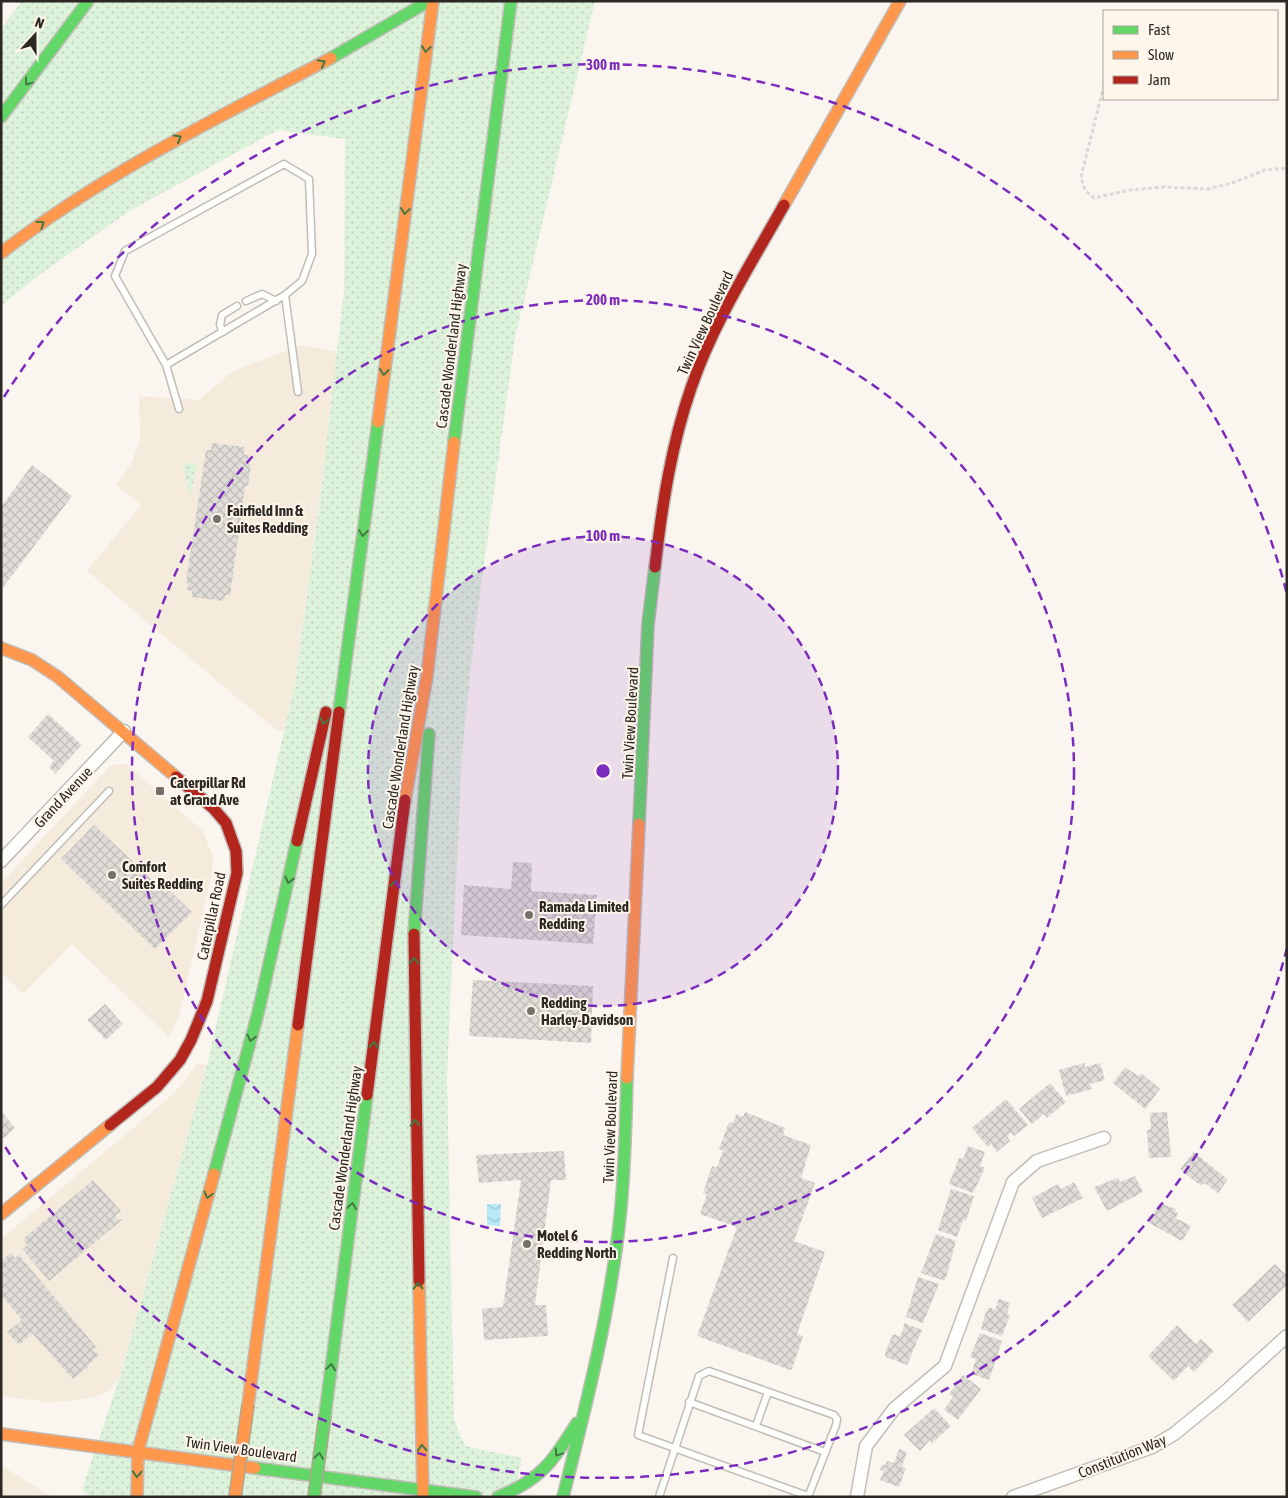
<svg xmlns="http://www.w3.org/2000/svg" width="1288" height="1498" viewBox="0 0 1288 1498" font-family="'Asap Condensed',sans-serif">
  <style>
    .built { fill: #f5ebdd }
    .grass { fill: url(#grass-dots) }
    .water { fill: url(#water-waves) }
    .building { fill: url(#building-cross-hatch) }
    .lines { fill: none; stroke-linecap: round; stroke-linejoin: round }
    .lane-casing { stroke: #c1bdb7; stroke-width: 9 }
    .street-casing { stroke: #c1bdb7; stroke-width: 15 }
    .fast-casing { stroke: #c1bdb7; stroke-width: 14 }
    .slow-casing { stroke: #c1bdb7; stroke-width: 14 }
    .jam-casing { stroke: #c1bdb7; stroke-width: 14 }
    .path { stroke: #dad9d7; stroke-width: 3; stroke-dasharray: 4 2.5; stroke-linecap: butt }
    .lane { stroke: #fefefd; stroke-width: 6 }
    .street { stroke: #fefefd; stroke-width: 12 }
    .fast { stroke: #63d668; stroke-width: 11 }
    .slow { stroke: #ff974d; stroke-width: 11 }
    .jam { stroke: #b3261e; stroke-width: 11 }
    .fast-bridge-casing { stroke: #b0a690; stroke-width: 14; stroke-linecap: butt }
    .slow-bridge-casing { stroke: #b0a690; stroke-width: 14; stroke-linecap: butt }
    .fast-bridge { stroke: #63d668; stroke-width: 11 }
    .slow-bridge { stroke: #ff974d; stroke-width: 11 }
    .oneway { stroke: #457743 }
    .ring { fill: none; stroke: #7b2cbf; stroke-width: 2.5; stroke-dasharray: 9 6 }
    .poi-dot { fill: #74706b; stroke: #fef6eb; stroke-width: 2 }
    .labels { text-anchor: middle; dominant-baseline: central; stroke-width: 4; stroke-linejoin: round; paint-order: stroke }
    .street-label { font-size: 15px; fill: #2c2924; stroke: #fef6eb }
    .poi-label { font-size: 15px; font-weight: bold; fill: #2c2924; stroke: #fef6eb; text-anchor: start }
    .centre { fill: #7b2cbf; stroke: #fef6eb; stroke-width: 2.5 }
    .ring-label { font-size: 15px; text-anchor: middle; font-weight: bold; fill: #7b2cbf; stroke: #fef6eb; stroke-width: 4; stroke-linejoin: round; paint-order: stroke }
  </style>
  <defs>
    <pattern id="grass-dots" width="8" height="8" patternUnits="userSpaceOnUse" patternTransform="scale(1.25)"><rect width="8" height="8" fill="#ddf2da"/><path d="M2 2h.1M6 6h.1" fill="none" stroke="#bed0bb" stroke-width="1.8" stroke-linecap="round"/></pattern>
    <pattern id="water-waves" width="16" height="10" patternUnits="userSpaceOnUse" patternTransform="scale(1.25)"><rect width="16" height="10" fill="#b6e8f7"/><path d="M0 5q4-4 8 0t8 0" fill="none" stroke="#9dc7d4"/></pattern>
    <pattern id="building-cross-hatch" width="8" height="8" patternUnits="userSpaceOnUse" patternTransform="scale(1.25)"><rect width="8" height="8" fill="#e0dcd7"/><path d="M0 0l8 8M0 8l8-8" fill="none" stroke="#c0bdb8"/></pattern>
  </defs>
  <rect width="100%" height="100%" fill="#faf5ef"/>
  <path class="built" d="M302,345l37,7 -44,332 -11,48 -8,-3 -34,-27 -155,-131 54,-66 -25,-20 15,-21 9,-24 -1,-44 60,4 28,-24 11,-7z
    M126,764l76,66 11,26 -1,17 -33,143 -10,21 -97,-93 -49,50 -22,-22v-89l110,-118z
    M198,1063l9,2 -87,312 -12,15 -11,4 -19,4 -34,3 -4,-2 -39,-5v-157l163,-137 19,-19z
    M1,1465l50,32h-50z"/>
  <path class="grass" d="M22,1h573l-80,337 -41,299 -12,118 -15,319 7,346 11,26 57,12 -9,39h-423l-8,-8 38,-112 87,-312 88,-381 27,-201 22,-193 1,-151 -67,-9 -147,80 -92,65 -38,31v-277z
    M183,463l14,1 -7,34z"/>
  <path class="water" d="M487,1204h14l-1,22 -13,-1z"/>
  <path class="building" d="M212,443l33,4 -1,8h5l-1,8 3,1 -3,22h-3l-15,110 -5,-1 -1,6 -32,-4v-6l-5,-1 1,-7 -2,-1 20,-132h5z
    M32,465l40,31 -71,94v-83z
    M48,714l34,31 -27,29 -6,-7 5,-6 -26,-24z
    M94,825l72,68 3,-3 23,22 -37,37 -94,-90z
    M513,862l19,1 -1,28 66,4 -4,49 -132,-9 3,-50 47,4z
    M473,980l120,6 -2,57 -122,-7z
    M105,1004l18,20 -17,16 -19,-20z
    M1084,1063l1,4 15,-4 5,17 -15,4 2,5 -26,7 -7,-26z
    M1125,1067l13,9 3,-3 19,16 -15,20 -32,-26z
    M1050,1083l16,19 -19,16 -3,-4 -12,10 -13,-15z
    M1006,1099l22,26 -14,11 -3,-3 -4,3 3,5 -13,11 -6,-8 -3,3 -16,-19z
    M1,1111l14,17 -14,13z
    M745,1112l40,16 -2,7 28,10 -10,33 14,5 -21,58 31,11 -28,82 6,2 -11,33 -2,1 -93,-34 40,-109 -37,-13 7,-20 -4,-1 9,-27 5,1 6,-16 -4,-2 10,-27 4,1 3,-9 7,3z
    M1167,1112l4,45 -22,1 -2,-28 4,-1 -1,-16z
    M968,1146l17,6 -5,14 5,2 -12,25 -24,-9 10,-26 4,1z
    M564,1151l2,29h-15l-16,125h11l2,31 -64,4 -2,-31 21,-2 18,-127 -42,3 -3,-28z
    M1194,1152l34,28 -10,13 -14,-10 -2,3 -9,-6 -13,-11z
    M1135,1176l8,16 -36,19 -13,-24 24,-9 2,4z
    M93,1180l28,31 -6,5 3,4 5,-1 -74,62 -27,-32 5,-4 -4,-6z
    M1074,1182l9,16 -41,20 -10,-20 26,-14 3,5z
    M951,1189l23,7 -8,25 -3,-1 -6,17 -19,-7z
    M1159,1203l17,6 -1,3 3,1 -2,5 15,8 -9,15 -33,-18z
    M936,1234l20,7 -11,40 -24,-8z
    M11,1253l4,5 4,-3 78,93 -4,2 6,5 -12,11 1,1 -15,12 -41,-46 -13,12 -12,-13 15,-12 -21,-25v-34z
    M1275,1264l12,12v9l-39,37 -16,-17z
    M918,1277l21,7 -16,39 -17,-6z
    M999,1299l11,4 -3,11 3,1 -8,21 -21,-7 5,-18h2l1,-4 6,3z
    M905,1323l17,7 -15,35 -21,-8 -1,-4 8,-19 7,3z
    M1177,1325l19,19 5,-5 13,12 -20,21 -6,-6 -14,15 -26,-25z
    M980,1333l22,8 -13,39 -18,-6 5,-15 -6,-2z
    M963,1375l18,14 -23,31 -14,-10 9,-13 -4,-3z
    M934,1408l17,18 -19,17 -2,-3 -10,11 -16,-16z
    M899,1449l8,3 -5,15 4,1 -7,19 -19,-7 4,-9 -4,-1 3,-6 2,2 2,-5 7,2z"/>
  <g class="lines">
    <defs>
      <path id="lane" d="M246,301l16,-7 14,7
        M223,332l-3,-7 2,-10 15,-9
        M166,365l119,-70
        M179,409l-13,-44 -51,-89 10,-25 159,-87 25,15 3,75 -10,27 -17,14 13,97
        M1,905l108,-114
        M673,1258l-35,177 170,61
        M689,1402l136,50
        M756,1426l12,-34
        M659,1497l40,-121 10,-5 125,44 3,4 -1,6 -28,72"/>
      <path id="street" d="M1,861l123,-130
        M857,1497l9,-51 28,-37 51,-43 68,-184 24,-21 67,-23
        M1013,1497l139,-50 22,-13 49,-40 64,-58"/>
      <path id="fast" d="M331,58l98,-57
        M1,117l87,-116
        M454,442l57,-441
        M339,712l39,-290
        M639,824l9,-200 7,-57
        M414,934l15,-200
        M214,1174l44,-161 39,-172
        M325,1415l42,-320
        M255,1468l221,29
        M498,1497c44,-18 54,-35 79,-74
        M563,1497c25,-99 51,-200 59,-302 3,-39 4,-78 5,-117"/>
      <path id="slow" d="M784,205l116,-204
        M1,253c102,-79 216,-135 330,-195
        M378,422l55,-421
        M1,648l31,12 26,17 118,100
        M405,800l22,-124 27,-234
        M627,1078l12,-254
        M1,1214l109,-89
        M419,1281l4,216
        M248,1405l50,-380
        M1,1434l254,34
        M137,1497l1,-46 76,-277"/>
      <path id="jam" d="M655,567c7,-61 16,-121 36,-179 22,-65 60,-124 93,-183
        M297,841l29,-129
        M414,934l5,347
        M298,1025l41,-313
        M367,1095l38,-295
        M110,1125l47,-38 23,-27 11,-20 16,-39 30,-128 -1,-22 -10,-28 -13,-15 -37,-31"/>
    </defs>
    <use href="#lane" class="lane-casing"/>
    <use href="#street" class="street-casing"/>
    <use href="#fast" class="fast-casing"/>
    <use href="#slow" class="slow-casing"/>
    <use href="#jam" class="jam-casing"/>
    <path class="path" d="M1104,85l-23,92 4,13 9,8 36,-8 34,-3 44,2 24,-6 33,-13 22,-2"/>
    <use href="#lane" class="lane"/>
    <use href="#street" class="street"/>
    <use href="#fast" class="fast"/>
    <use href="#slow" class="slow"/>
    <use href="#jam" class="jam"/>
    <defs>
      <path id="fast-bridge" d="M314,1497l11,-82"/>
      <path id="slow-bridge" d="M235,1497l13,-92"/>
    </defs>
    <use href="#fast-bridge" class="fast-bridge-casing"/>
    <use href="#slow-bridge" class="slow-bridge-casing"/>
    <use href="#fast-bridge" class="fast-bridge"/>
    <use href="#slow-bridge" class="slow-bridge"/>
  </g>
  <defs><path id="oneway-chevron" d="M-2-3.5L2.5 0L-2 3.5" fill="none" stroke-width="1.6" stroke-linecap="round" stroke-linejoin="round" transform="scale(1.25)"/></defs>
  <g class="oneway">
    <use href="#oneway-chevron" transform="translate(426 49) rotate(97)"/>
    <use href="#oneway-chevron" transform="translate(322 63) rotate(-27)"/>
    <use href="#oneway-chevron" transform="translate(28 82) rotate(127)"/>
    <use href="#oneway-chevron" transform="translate(178 138) rotate(-30)"/>
    <use href="#oneway-chevron" transform="translate(405 211) rotate(97)"/>
    <use href="#oneway-chevron" transform="translate(41 224) rotate(-35)"/>
    <use href="#oneway-chevron" transform="translate(384 372) rotate(97)"/>
    <use href="#oneway-chevron" transform="translate(363 533) rotate(97)"/>
    <use href="#oneway-chevron" transform="translate(324 721) rotate(102)"/>
    <use href="#oneway-chevron" transform="translate(289 880) rotate(104)"/>
    <use href="#oneway-chevron" transform="translate(395 884) rotate(-82)"/>
    <use href="#oneway-chevron" transform="translate(414 961) rotate(-90)"/>
    <use href="#oneway-chevron" transform="translate(251 1038) rotate(105)"/>
    <use href="#oneway-chevron" transform="translate(374 1045) rotate(-83)"/>
    <use href="#oneway-chevron" transform="translate(415 1123) rotate(-91)"/>
    <use href="#oneway-chevron" transform="translate(208 1195) rotate(105)"/>
    <use href="#oneway-chevron" transform="translate(352 1206) rotate(-82)"/>
    <use href="#oneway-chevron" transform="translate(418 1286) rotate(-91)"/>
    <use href="#oneway-chevron" transform="translate(331 1367) rotate(-82)"/>
    <use href="#oneway-chevron" transform="translate(422 1448) rotate(-93)"/>
    <use href="#oneway-chevron" transform="translate(558 1453) rotate(124)"/>
    <use href="#oneway-chevron" transform="translate(319 1456) rotate(-82)"/>
    <use href="#oneway-chevron" transform="translate(137 1474) rotate(93)"/>
  </g>
  <circle cx="603" cy="771" r="235" fill="#7b2cbf" fill-opacity=".12"/>
  <g class="ring">
    <circle cx="603" cy="771" r="235"/>
    <circle cx="603" cy="771" r="471"/>
    <path d="M1287 948A706 706 0 0 1 4 1145M4 397A706 706 0 0 1 1287 594"/>
  </g>
  <g class="poi-dot">
    <circle cx="217" cy="519" r="5"/>
    <rect x="155" y="786" width="10" height="10" rx="2.5"/>
    <circle cx="112" cy="875" r="5"/>
    <circle cx="529" cy="915" r="5"/>
    <circle cx="531" cy="1011" r="5"/>
    <circle cx="527" cy="1244" r="5"/>
  </g>
  <g class="labels">
    <g class="street-label">
      <text transform="translate(705 323) rotate(-65)">Twin View Boulevard</text>
      <text transform="translate(451 346) rotate(-83)">Cascade Wonderland Highway</text>
      <text transform="translate(630 723) rotate(-87)">Twin View Boulevard</text>
      <text transform="translate(400 747) rotate(-81)">Cascade Wonderland Highway</text>
      <text transform="translate(63 797) rotate(-47)">Grand Avenue</text>
      <text transform="translate(211 916) rotate(-78)">Caterpillar Road</text>
      <text transform="translate(610 1127) rotate(-88)">Twin View Boulevard</text>
      <text transform="translate(345 1148) rotate(-82)">Cascade Wonderland Highway</text>
      <text transform="translate(241 1449) rotate(8)">Twin View Boulevard</text>
      <text transform="translate(1122 1456) rotate(-22)">Constitution Way</text>
    </g>
    <g class="poi-label">
      <text x="227" y="510">Fairfield Inn &amp;<tspan x="227" dy="17">Suites Redding</tspan></text>
      <text x="170" y="782">Caterpillar Rd<tspan x="170" dy="17">at Grand Ave</tspan></text>
      <text x="122" y="866">Comfort<tspan x="122" dy="17">Suites Redding</tspan></text>
      <text x="539" y="906">Ramada Limited<tspan x="539" dy="17">Redding</tspan></text>
      <text x="541" y="1002">Redding<tspan x="541" dy="17">Harley-Davidson</tspan></text>
      <text x="537" y="1235">Motel 6<tspan x="537" dy="17">Redding North</tspan></text>
    </g>
  </g>
  <circle cx="603" cy="771" r="8" class="centre"/>
  <g class="ring-label">
    <text x="603" y="70">300 m</text>
    <text x="603" y="305">200 m</text>
    <text x="603" y="541">100 m</text>
  </g>
  <rect width="1288" height="1498" fill="none" stroke="#2c2924" stroke-width="5"/>
  <rect x="1103" y="10" width="175" height="90" fill="#fef6eb" stroke="#aaa49b"/>
  <rect x="1113" y="26" width="25" height="8" fill="#63d668" stroke="#aaa49b"/>
  <text x="1148" y="35" font-size="15" fill="#2c2924">Fast</text>
  <rect x="1113" y="51" width="25" height="8" fill="#ff974d" stroke="#aaa49b"/>
  <text x="1148" y="60" font-size="15" fill="#2c2924">Slow</text>
  <rect x="1113" y="76" width="25" height="8" fill="#b3261e" stroke="#aaa49b"/>
  <text x="1148" y="85" font-size="15" fill="#2c2924">Jam</text>
  <g transform="translate(35 35) rotate(21)" stroke="#fef6eb" stroke-width="4" paint-order="stroke">
  <path d="M0-4L9 19L0 12L-9 19Z" fill="#2c2924"/>
  <text y="-8" font-size="14" font-weight="bold" text-anchor="middle" fill="#2c2924">N</text>
  </g>
</svg>
